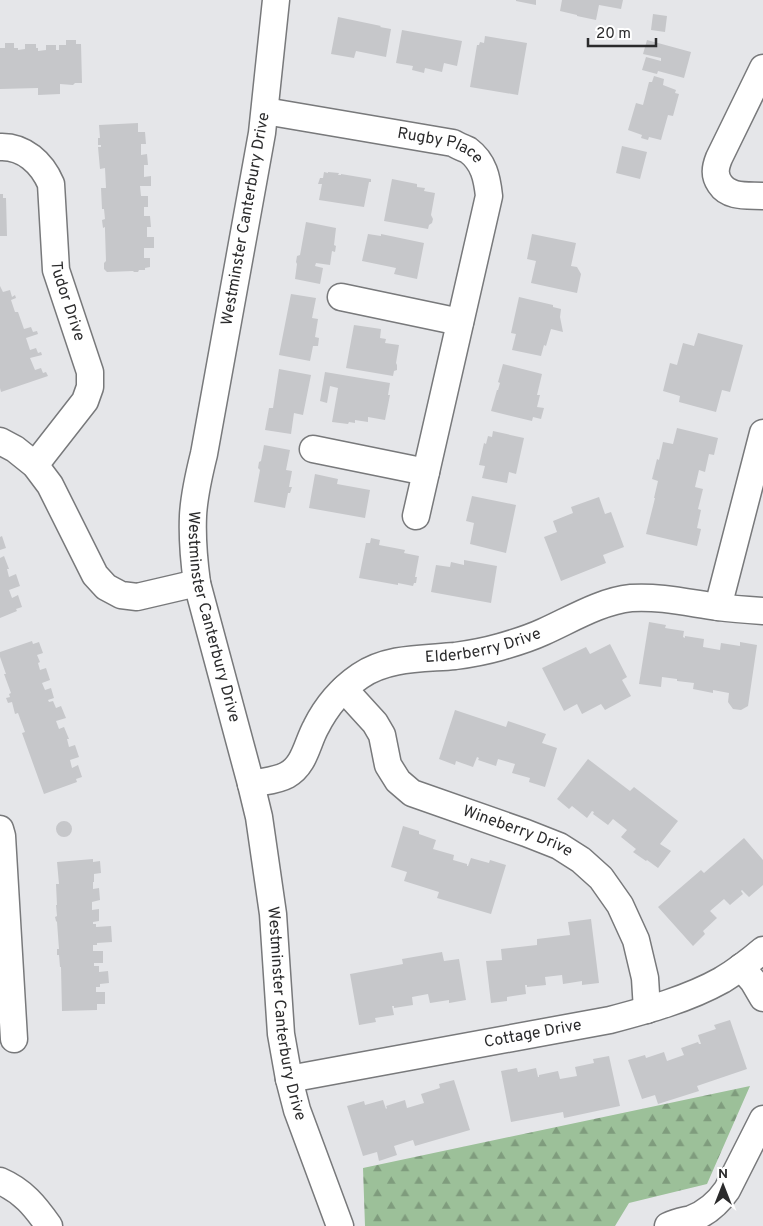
<svg xmlns="http://www.w3.org/2000/svg" width="763" height="1226" viewBox="0 0 763 1226" font-family="Overpass,sans-serif">
  <style>
    .forest { fill: url(#forest-firs) }
    .building { fill: #c6c7ca }
    .lines { fill: none; stroke-linecap: round; stroke-linejoin: round }
    .minor-casing { stroke: #78797b; stroke-width: 29 }
    .minor { stroke: #fff; stroke-width: 26 }
    .labels { text-anchor: middle; dominant-baseline: central; stroke-width: 4.5; stroke-linejoin: round; paint-order: stroke }
    .street-label { font-size: 16px; fill: #2b2b2c; stroke: #fff }
  </style>
  <defs>
    <pattern id="forest-firs" width="22" height="20" patternUnits="userSpaceOnUse" patternTransform="scale(1.25)"><rect width="22" height="20" fill="#9cc099"/><path d="M5 1l3.5 6h-7zM16 11l3.5 6h-7z" fill="#7f9c7d"/></pattern>
  </defs>
  <rect width="100%" height="100%" fill="#e5e6e9"/>
  <path class="forest" d="M750,1086l-43,98 -78,19 -14,23h-250l-2,-58z"/>
  <path class="building" d="M516,0h20v5l-20,-4z
    M562,0h61l-2,9 -22,-4 -3,15 -19,-4v-1l-17,-4z
    M653,14l14,2 -2,16 -14,-2z
    M338,17l43,9 -1,1 11,2 -5,28 -30,-6 -2,7 -23,-4z
    M402,30l60,11 -5,25 -13,-3 -2,9 -17,-4 -1,5 -12,-3 1,-4 -17,-3z
    M485,36l42,7 -9,52 -48,-8 7,-42h2l1,-3 4,1z
    M66,40h10v4h5l1,39h-7l-2,2 -13,-1v10l-22,1v-7l-38,1v-41h5v-5h9v5h4v2l7,-1v-5h11v4h2v3l8,-1v-5h10v5h3v-5h7z
    M647,40l44,12 -7,26 -26,-7 -1,3 -15,-4 4,-13 15,4v-3l-18,-4z
    M654,76l10,3 -1,6 13,5 -1,3 4,1 -6,22 -5,-1 -7,25 -12,-3 -1,3 -7,-2 1,-3 -14,-5 8,-27 7,2 6,-23h3z
    M138,123v9h7l1,12h-5v11l6,-1 1,11h-4v12l7,-1v10h-11l1,10h7v11h-4v9h6l1,11h-4v10h7v11h-10v10h6v9l-5,1v2h-6l-1,2h-4l-1,-1 -26,1 -3,-3v-6l2,-2 -1,-31v-3l-2,1 -1,-8 3,-1 -1,-10h-2l-1,-21h5l-1,-20 -5,1 -2,-22h3v-2h-3v-7h2l-1,-13z
    M622,146l25,6 -7,27 -24,-6z
    M324,172l4,1v-1l11,1 -1,2h3v-1l30,5v3h-2l-5,25 -45,-7 3,-16h-4l2,-6h3z
    M392,179l25,5v3l8,1 -1,3 11,2 -4,22 2,4 -1,4 -3,2 -1,4 -44,-8z
    M0,194h3v4h3l1,38h-7z
    M306,222l30,6 -2,17 2,1 -1,6 -3,-1 -2,14 -14,-2 -1,3 8,2 -3,16 -25,-5 2,-15 -1,-2 1,-6 3,-1z
    M368,234l13,2v-2l43,9 -7,36 -23,-5 2,-6 -34,-7z
    M532,234l44,9 -5,23 6,1 4,7 -4,19 -46,-10 5,-22 -9,-2z
    M0,286l3,6 7,-2 2,7 3,-2 1,3 -5,2 4,12h3l6,17 7,-2 2,5 4,-1 1,3 -12,4 4,12 6,-2 2,5 3,-1 1,3 -12,3 5,12 6,-2 2,5 3,-1 2,4 -47,16 -1,-4z
    M291,294l25,4 -4,20 6,1 -3,18 4,1 -1,8h-5l-3,15 -31,-6z
    M519,297l34,8v2l8,2 -1,8 3,15 -12,-3 -5,17 -2,-1 -3,11 -29,-6 4,-16 -5,-1z
    M354,325l27,4 -1,9 6,1 -1,4 14,2 -3,18 1,2v5l-3,1 -1,5 -47,-8z
    M698,333l45,12 -13,47 -8,-2 -6,22 -37,-10 1,-6 -17,-5 7,-28 7,2 6,-22 11,3z
    M503,364l39,10 -5,21h3l-3,12 7,1 -3,11 -8,-2 -1,4 -41,-10 6,-21h1l2,-7 -2,-1z
    M279,369l32,6 -8,40 -9,-2 -3,21 -26,-4 4,-22h4z
    M325,372l65,11 -2,12h2l-5,25 -17,-3v5l-13,-2v3l-6,-1 -1,2 -16,-2 6,-34 -8,-2 -3,17 -7,-2z
    M677,428l41,10 -4,17 -5,-1 -4,18 -6,-2 -4,17 8,2 -5,20 3,1 -4,18 4,1 -4,17 -51,-12 9,-36h-1l4,-17 -6,-2 5,-20 2,1 4,-18 10,2z
    M493,431l31,7 -8,36 -7,-2 -2,11 -25,-5 3,-12 -6,-1 5,-22 2,1 2,-8 4,1z
    M264,445l26,5 -4,20 6,1 -3,16h3l-2,6h-2l-3,15 -31,-6 6,-32 -2,-2 1,-6 2,-1z
    M315,474l23,5 -1,5 33,6 -5,28 -56,-10z
    M472,496l44,9 -10,48 -36,-9 4,-21 -8,-2z
    M599,497l6,17 6,-2 13,35 -21,8 3,8 -45,18 -17,-44 13,-5 -4,-11 20,-8 -2,-6z
    M2,536l4,12 -6,2v-13z
    M371,538l9,2 -1,5 26,5 -1,3 15,3 -4,21h2l-1,6h-2l-1,3 -15,-3v2l-39,-7 7,-35h4z
    M4,556l5,13h-2l2,8 7,-3 4,12 -11,4 3,8 6,-3 4,12 -6,2 1,2 -17,7v-60z
    M464,560l33,6 -6,37 -60,-11 5,-27 14,2 1,-5 13,3z
    M649,622l17,3 -1,3 19,3 -1,6 2,1v-2l19,3 -1,8 17,3 1,-7 19,3v-4l17,3 -9,61 -7,4 -8,-1 -5,-7 1,-9 -16,-3v3l-20,-4 1,-6 -17,-2v-2l-15,-2 -1,10 -22,-3z
    M32,641l1,3 6,-2 4,11 -6,2 3,7 -2,1 2,7 6,-2 4,12 -8,3 3,7 6,-2 3,10 -6,2 1,2 4,-1 3,7 5,-2 5,12 -10,3 3,8 5,-2 5,12h-2l2,8 6,-2 4,12 -9,3 2,8 6,-3 4,12 -6,2 1,3 -33,12 -22,-61 3,-1 -7,-19 -3,1 -3,-12 -4,1 -2,-5 4,-1 -1,-3 2,-1 -7,-19h2l-6,-17v-5z
    M610,644l17,33 -5,3 9,16 -26,14 -4,-6 -19,10 -5,-10 -13,7 -22,-43 44,-21 4,7z
    M455,710l51,17 2,-6 38,13 -4,9 15,5 -12,39 -16,-5 1,-4 -18,-5 3,-9 -17,-5 -2,7 -18,-6 1,-2 -2,-1 -4,10 -17,-6 -1,4 -16,-6z
    M588,759l42,32 4,-4 44,34 -18,23 11,7 -13,17 -11,-8 -1,1 -13,-9 3,-3 -15,-12 6,-7 -14,-11 -5,6 -15,-11 1,-2 -2,-1 -5,7 -15,-12 -3,3 -12,-10z
    M56 829a8 8 0 1 1 16 0a8 8 0 1 1-16 0Z
    M403,826l16,5v3l17,6 -3,9 21,6 -1,5 14,4v2h1l3,-8 18,5 1,-3 16,5 -15,49 -54,-16 2,-6 -35,-11 3,-9 -16,-5z
    M744,838l19,22v25l-14,12 -7,-7 -1,1 2,3 -13,11 -6,-6 -14,12 7,7 -14,13 2,3 -12,12 -35,-39 43,-37 3,3z
    M93,859v3l7,-1 1,12 -7,1v8h-1v7l6,-1 1,12 -8,2v8l7,-1v12l-6,1v2h3v3l15,-1 1,16 -15,1v2h-4v6h10v12h-9v3h5v6l9,-1 1,12 -9,1v3h-4v5h9v12h-8v6l-35,1 -1,-44h-1l-1,-12h-2v-6h2l-2,-27 -1,-1 -1,-4 2,-1 -1,-11h1l-1,-21h3l-2,-22z
    M591,919l8,64 -17,2v-4l-19,3 -1,-9 -17,2 1,8 -19,2v-2h-2l1,9 -19,3v4l-16,2 -5,-42 16,-1 -1,-11 36,-4v-6l33,-4 -2,-13z
    M442,952l2,9 15,-2 7,41 -17,3v-3l-19,3 -2,-9 -16,3 1,8 -19,3v-2h-2l2,9 -19,3 1,4 -17,3 -9,-51 53,-10 -1,-5z
    M730,1020l17,49 -50,17 2,5 -41,13 -3,-9 -13,4 -14,-39 17,-5 1,3 18,-6 3,9 17,-6 -3,-7 17,-6 1,2h2l-3,-9 18,-6 -2,-4z
    M609,1056l11,50 -56,12 -1,-6 -52,10 -10,-51 16,-3 1,4 18,-4 2,9h1v-2l19,-4 2,8 17,-3 -2,-9 19,-4 -1,-4z
    M454,1080l16,50 -55,16 -2,-6 -19,6 3,9 -18,6 -2,-9 -14,4 -16,-50 17,-5 1,4 18,-5 3,9 1,-1 -1,-2 19,-6 2,8 17,-5 -3,-9 19,-6 -1,-4z"/>
  <g class="lines">
    <defs>
      <g id="minor">
        <path id="s1" d="M276,0l-14,133 -58,321c-5,20 -10,41 -11,62 -1,23 1,45 4,67l54,201 8,33 14,97 8,120 8,45 8,31 43,116"/>
        <path d="M763,68l-44,90c-4,10 -5,17 1,26 9,14 28,11 43,12"/>
        <path id="s2" d="M265,111l188,32c5,3 10,5 15,7 16,12 19,28 21,46l-73,320"/>
        <path id="s3" d="M0,147c24,-1 42,16 51,37l5,86 34,102v15l-5,14 -50,64"/>
        <path d="M341,297l119,25"/>
        <path d="M0,441l15,8 20,16 15,20 45,90 11,12 15,8 16,2 60,-14"/>
        <path d="M313,449l113,23"/>
        <path d="M718,607l45,-174"/>
        <path id="s4" d="M344,689l31,34 7,12 6,30 10,16 14,12 114,40 33,13 22,14 20,18 19,27 16,35 9,38 2,32"/>
        <path id="s5" d="M251,784c13,-3 25,-3 36,-9 18,-10 20,-32 29,-48 10,-20 25,-38 44,-51 28,-19 63,-17 95,-20 15,-2 31,-5 45,-9 14,-4 30,-9 43,-15 27,-12 58,-31 88,-34 29,-2 58,5 87,9 15,2 30,3 45,4"/>
        <path d="M0,829l2,7 12,203"/>
        <path d="M741,967l12,14 10,17"/>
        <path id="s6" d="M289,1079l321,-59c38,-10 78,-21 112,-40 15,-9 28,-19 41,-30"/>
        <path d="M0,1181c23,10 35,25 49,45"/>
        <path d="M668,1226c8,-4 15,-5 23,-7 16,-6 27,-16 36,-29l36,-71"/>
      </g>
    </defs>
    <use href="#minor" class="minor-casing"/>
    <use href="#minor" class="minor"/>
  </g>
  <g class="labels">
    <g class="street-label">
      <text stroke="none"><textPath href="#s2" startOffset="179">Rugby Place</textPath></text>
      <text transform="translate(246 219) rotate(-80)">Westminster Canterbury Drive</text>
      <text stroke="none"><textPath href="#s3" startOffset="186">Tudor Drive</textPath></text>
      <text stroke="none"><textPath href="#s1" startOffset="626">Westminster Canterbury Drive</textPath></text>
      <text stroke="none"><textPath href="#s5" startOffset="290">Elderberry Drive</textPath></text>
      <text stroke="none"><textPath href="#s4" startOffset="240">Wineberry Drive</textPath></text>
      <text stroke="none"><textPath href="#s1" startOffset="1031">Westminster Canterbury Drive</textPath></text>
      <text stroke="none"><textPath href="#s6" startOffset="248">Cottage Drive</textPath></text>
    </g>
  </g>
  <g transform="translate(723 1186)" stroke="#ffffff" stroke-width="4" paint-order="stroke">
  <path d="M0-4L9 19L0 12L-9 19Z" fill="#2b2b2c"/>
  <text y="-8" font-size="14" font-weight="bold" text-anchor="middle" fill="#2b2b2c">N</text>
  </g>
  <path d="M588 38v8h68v-8" fill="none" stroke="#2b2b2c" stroke-width="2.5"/>
  <text x="596" y="38" font-size="15" fill="#2b2b2c" stroke="#ffffff" stroke-width="4" paint-order="stroke">20 m</text>
</svg>
